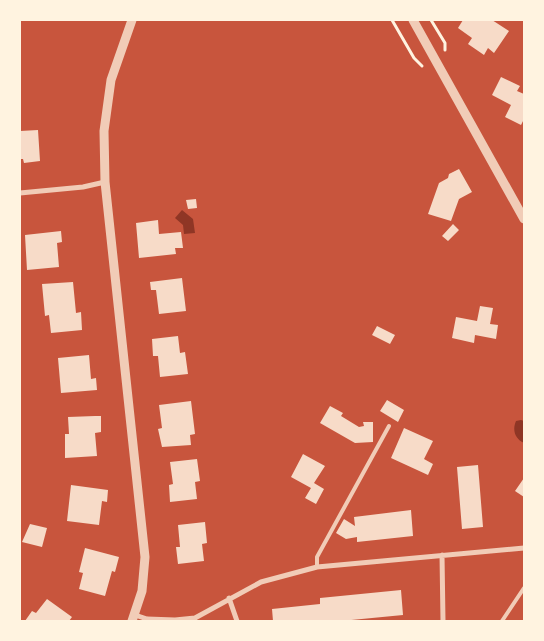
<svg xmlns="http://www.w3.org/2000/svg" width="544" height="641" viewBox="0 0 544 641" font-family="'Sofia Sans Condensed',sans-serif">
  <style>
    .water { fill: #8f3625 }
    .building { fill: #f7dbc8 }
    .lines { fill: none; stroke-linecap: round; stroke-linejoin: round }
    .path { stroke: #fff3e0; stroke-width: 3 }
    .service { stroke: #f1ccb7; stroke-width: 4 }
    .minor { stroke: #f1ccb7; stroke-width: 5 }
    .tertiary { stroke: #f1ccb7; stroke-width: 9 }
  </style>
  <rect width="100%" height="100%" fill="#c8553d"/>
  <path class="water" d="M182,210l11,9 2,14 -11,1 -1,-9 -8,-7z
    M521,420l3,1v22c-9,-4 -12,-13 -8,-22z"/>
  <path class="building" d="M463,20h29l17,11 -15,22 -6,-5 -4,7 -16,-11 4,-6 -14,-10z
    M501,77l19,9 -3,5 7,3v25l-3,6 -16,-8 6,-12 -19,-10z
    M38,130l2,31 -16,2 -1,-4h-3v-28z
    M459,169l13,23 -13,7 -8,22 -23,-7 11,-31 9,-5 1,-4z
    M196,199l1,9 -9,1 -2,-9z
    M158,220l1,14 22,-2 2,16h-8l1,6 -37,4 -3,-35z
    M453,224l6,6 -11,11 -6,-5z
    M61,231l1,11 -5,1 2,24 -32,3 -2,-35z
    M182,278l4,33 -27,3 -3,-24h-5l-1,-8z
    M73,282l3,31 5,-1 1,18 -31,3 -2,-18 -4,1 -3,-32z
    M480,306l13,2 -3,16 8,1 -2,14 -21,-4 -1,8 -22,-5 4,-21 21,4z
    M377,326l18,9 -5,9 -18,-9z
    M178,336l2,17 5,-1 3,22 -28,3 -2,-21h-5l-1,-17z
    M89,355l2,24 5,-1 1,12 -36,3 -3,-35z
    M387,400l17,10 -6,12 -18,-11z
    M191,401l4,33 -5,1 1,10 -29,2 -4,-18 4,-1 -3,-23z
    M330,406l13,7 -2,3 18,11 5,-1 -1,-4h10v20l-18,1 -35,-20z
    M95,416h6v16l-6,1 2,23 -32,2v-24h4l-1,-17z
    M404,428l29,13 -9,18 9,5 -5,11 -37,-17z
    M303,454l22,12 -11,17 10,6 -8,15 -11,-6 6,-10 -20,-11z
    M197,459l3,22 -5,1 2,17 -27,3 -1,-17 4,-1 -3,-22z
    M478,465l5,62 -21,2 -5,-62z
    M524,478v19l-9,-6z
    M71,485l37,5 -1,12 -5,-1 -3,24 -32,-4z
    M411,510l2,26 -56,6v-5l-11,2 -10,-6 8,-14 11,7 -1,-9z
    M205,522l2,21 -5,1 2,17 -26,3 -2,-17h4l-2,-22z
    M30,524l17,4 -5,19 -20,-5z
    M85,548l34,9 -4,15 -3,-1 -7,25 -26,-7 4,-16 -4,-1z
    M401,590l2,25 -62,6h-68l-1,-12 48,-5v-6z
    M47,599l25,18 -3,4h-44l7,-10 4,2z"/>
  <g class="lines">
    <path class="path" d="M392,20l22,38 8,8
      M431,20l14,23v7"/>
    <path class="service" d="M317,567v-10l72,-131
      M502,621l22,-33"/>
    <path class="minor" d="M20,193l63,-6 22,-5
      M442,555l1,66
      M229,598l8,23
      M135,615l12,4 28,1 20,-2 66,-36 56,-15 207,-19"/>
    <path class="tertiary" d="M132,20l-21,60 -7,51 1,51 40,375 -3,34 -10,30
      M413,20l111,199"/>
  </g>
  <rect width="544" height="641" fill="none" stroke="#fff3e0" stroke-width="42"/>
</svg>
